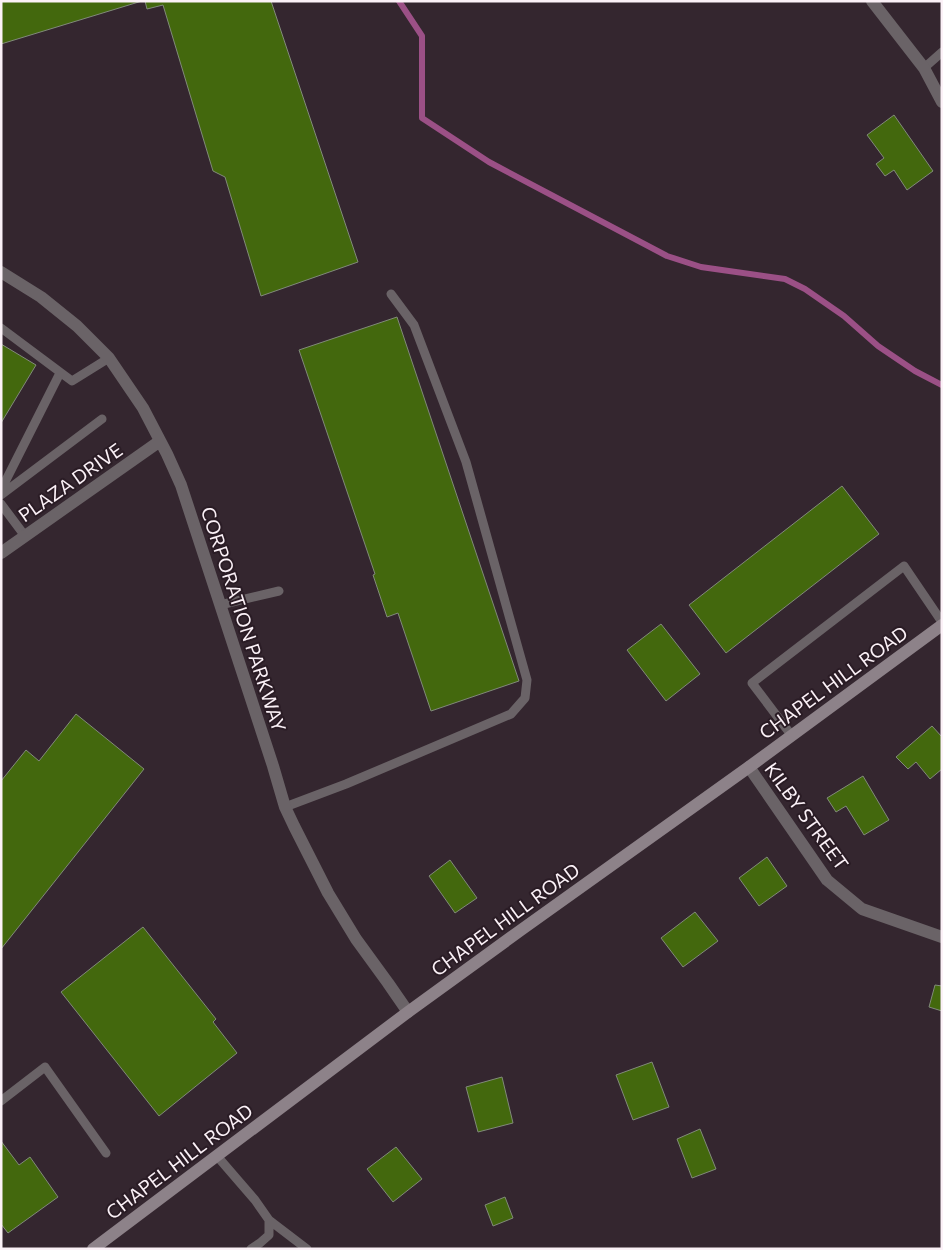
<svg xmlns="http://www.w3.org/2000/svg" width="943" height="1250" viewBox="0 0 943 1250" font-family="Commissioner,sans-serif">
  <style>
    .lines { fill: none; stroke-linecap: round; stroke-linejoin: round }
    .stream { stroke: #9b5086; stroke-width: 6 }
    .building { fill: #43680d; stroke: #818a7a }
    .lane { stroke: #6a6367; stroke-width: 9 }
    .street { stroke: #6a6367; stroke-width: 12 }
    .secondary { stroke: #8d8289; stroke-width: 12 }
    .labels { text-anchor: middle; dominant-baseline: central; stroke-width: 4; stroke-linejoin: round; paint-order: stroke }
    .street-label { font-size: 19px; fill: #fbf1f7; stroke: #2a1c25 }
  </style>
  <rect width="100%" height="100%" fill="#34262f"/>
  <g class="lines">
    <path class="stream" d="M399,1l23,35v82l67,44 178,94 34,11 84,12 20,10 39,27 34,30 37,25 27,14"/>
  </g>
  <path class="building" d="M1,1h141l-141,43z
    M145,1h126l87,261 -97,34 -36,-119 -12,-6 -50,-166 -16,4z
    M894,115l39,56 -26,19 -13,-20 -9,6 -9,-12 8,-6 -17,-23z
    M397,317l122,364 -88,30 -33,-98 -11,4 -14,-42 2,-1 -76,-224z
    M1,344l35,21 -35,58z
    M842,486l37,48 -153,119 -37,-48z
    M661,624l39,50 -34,27 -39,-51z
    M76,714l68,55 -143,180v-168l25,-31 13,11z
    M932,726l10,11v32l-12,10 -14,-17 -8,7 -12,-12z
    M863,776l26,44 -25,15 -18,-29 -10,6 -9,-14z
    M767,857l20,29 -28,20 -20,-28z
    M450,860l27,38 -22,15 -26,-37z
    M695,912l23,29 -35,26 -22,-29z
    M143,927l73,92 -3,3 24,31 -78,63 -98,-124z
    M935,985l7,1v25l-13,-4z
    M652,1062l17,45 -36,13 -17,-45z
    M502,1077l11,46 -35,9 -12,-45z
    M700,1129l16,40 -24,9 -15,-39z
    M1,1141l18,24 11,-8 28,40 -50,36 -7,-9z
    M396,1147l26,32 -29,23 -26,-33z
    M505,1197l8,21 -20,8 -8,-21z"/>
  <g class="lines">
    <path class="lane" d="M924,68l18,-16
      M1,328l71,53 37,-23
      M1,490l59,-117
      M1,495l101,-76
      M1,504l24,32
      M220,605l59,-14
      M792,736l-40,-53 152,-117 38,56
      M285,807l61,-23 165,-70 14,-16 2,-18 -61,-218 -52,-137 -23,-31
      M1,1101l44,-34 61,86
      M217,1156l38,44 14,20v15l-9,8 -9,6
      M269,1220l38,29"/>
    <path class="street" d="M872,1l52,67 18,34
      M1,272l40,25 36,29 32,32 34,50 24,46 14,31 92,281 12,41 9,19 34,67 28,46 32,44 20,29
      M1,553l159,-112
      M749,767l78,113 35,29 80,28"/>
    <path class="secondary" d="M93,1249l315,-237 113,-82 228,-163 193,-142"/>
  </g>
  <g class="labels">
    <g class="street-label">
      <text transform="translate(70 482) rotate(-35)">PLAZA DRIVE</text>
      <text transform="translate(244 619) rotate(72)">CORPORATION PARKWAY</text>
      <text transform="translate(833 682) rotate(-36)">CHAPEL HILL ROAD</text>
      <text transform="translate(807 816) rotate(54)">KILBY STREET</text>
      <text transform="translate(505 919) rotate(-36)">CHAPEL HILL ROAD</text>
      <text transform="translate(179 1161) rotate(-37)">CHAPEL HILL ROAD</text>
    </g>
  </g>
  <rect width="943" height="1250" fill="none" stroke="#fbf1f7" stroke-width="5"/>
</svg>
